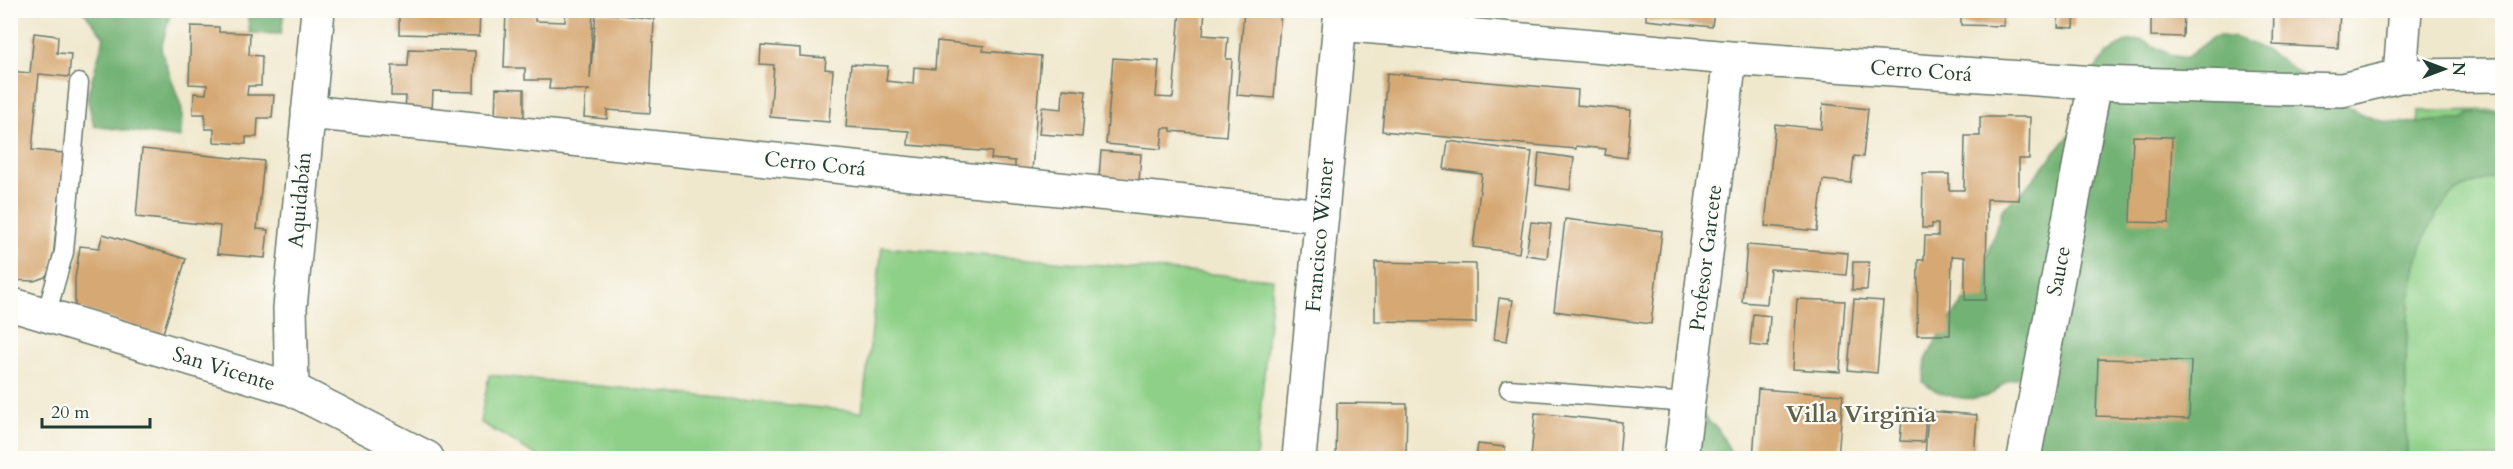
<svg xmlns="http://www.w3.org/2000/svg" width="2513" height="469" viewBox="0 0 2513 469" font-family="Cardo,serif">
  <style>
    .green { fill: #8fd088; stroke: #57865e; stroke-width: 1.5 }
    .forest { fill: #73b274; stroke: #497854; stroke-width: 1.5 }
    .building { fill: #d6a873 }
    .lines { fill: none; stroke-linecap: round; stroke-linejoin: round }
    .service-casing { stroke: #68796a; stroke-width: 21 }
    .minor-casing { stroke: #68796a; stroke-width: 36 }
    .service { stroke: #fff; stroke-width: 18 }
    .minor { stroke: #fff; stroke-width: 33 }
    .labels { text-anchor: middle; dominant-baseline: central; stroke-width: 4.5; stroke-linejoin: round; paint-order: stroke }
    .street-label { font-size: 21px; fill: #1f3d34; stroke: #fdfcf7 }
    .quarter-label { font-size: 24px; font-weight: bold; fill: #5f624a; stroke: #fdfcf7 }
  </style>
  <rect width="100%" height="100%" fill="#fdfcf7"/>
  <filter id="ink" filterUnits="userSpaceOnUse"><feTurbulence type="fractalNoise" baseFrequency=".0167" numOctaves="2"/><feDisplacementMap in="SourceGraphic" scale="12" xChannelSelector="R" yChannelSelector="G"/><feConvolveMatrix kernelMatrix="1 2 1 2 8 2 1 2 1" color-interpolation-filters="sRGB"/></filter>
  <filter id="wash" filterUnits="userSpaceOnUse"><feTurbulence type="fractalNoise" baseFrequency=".008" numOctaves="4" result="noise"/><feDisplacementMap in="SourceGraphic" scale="24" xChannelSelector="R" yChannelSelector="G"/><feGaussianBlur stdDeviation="1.35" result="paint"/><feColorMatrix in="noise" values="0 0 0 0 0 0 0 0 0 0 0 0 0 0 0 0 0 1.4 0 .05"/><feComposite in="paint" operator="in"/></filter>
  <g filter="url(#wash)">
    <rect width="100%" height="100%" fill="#f0e8cd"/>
    <path class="green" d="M2502,110v348h-103l19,-347z
      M882,247l391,32 -17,179h-715l-61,-36 9,-47 373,37z"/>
    <path class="forest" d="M83,11h88l-10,38 21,60 -1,29 -87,-12 -7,-29 17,-60z
      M247,11h37l-3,23 -31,-1z
      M2221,36c43,2 79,41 114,64 11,7 25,13 37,18 25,10 65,1 92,2l5,-6 33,-2v63c-17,4 -36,9 -50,21 -57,49 -45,193 -45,262h-373l-5,-83c-7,2 -16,3 -23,7 -5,3 -9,9 -15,12 -19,10 -53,2 -68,-12l3,-22 13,-25 41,-56 22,-69 21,-19 61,-73 5,-42 19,-23 19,-12 15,-1 29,15 15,3 27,-21z
      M1695,410l23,19 16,29h-70l8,-27z"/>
    <g id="blocks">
      <path class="building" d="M399,10h81l-1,26 -80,-2z
        M506,10h29v11l30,1 1,-12h27l-3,69 6,-67 58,7 -4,94 -43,-3v9l-23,-2 2,-26 4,-1 -41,-1 1,-9h-25v-12h-21z
        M1180,10h25l-2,25 25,2 -2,22h6l-6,77 -55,-5v-3h-8l-2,21 -55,-5 7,-86 46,3 -3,36 17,1z
        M1244,10h37l-7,88 -37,-3z
        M1646,10h68l-2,17 -66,-7z
        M1961,10h43v16l-43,-1z
        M2059,10l16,1 -1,17 -16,-1z
        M2151,10h33l-1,27 -32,-1z
        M2274,10h66l-2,38 -65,-3z
        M191,26l28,1v5l31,1 -1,22 13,1 -1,30h-13l-1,9h27l-2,23h-14l-1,19h-11v7l-32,-2v-13h-9v-15h-12l1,-21 12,1 1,-9 -18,-1z
        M34,33l24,3 -1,17 14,1 -2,23 -30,-3 -7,76 32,3 -12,115 -7,9 -11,4 -24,-1v-209l20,2z
        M937,41l47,5 -1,5 58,5 -9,115 -17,-2v-8l-24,-2 1,-7 -84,-7 1,-14 -63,-4 5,-63 37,2 -2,15 27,3 1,-17 21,2z
        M761,45l39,3v8l26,2 -1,11 8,1 -4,52 -59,-5 4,-52 -14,-1z
        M409,49l66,2 -1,41 -41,-1 -1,20 -27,-1 1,-14h-15l1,-30h16z
        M1387,73l191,17 -1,15 54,5 -4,48 -22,-3 1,-6 -30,-3v3l-194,-18z
        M496,88l28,1v28h-29z
        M1063,89l23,2 -4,46 -43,-3 3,-27 20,2z
        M1823,104l45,5 -5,48 -9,-1 -3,27 -28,-3 -6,51 -52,-5 10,-102 46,5z
        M1980,117h50l-1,42h-10v41l-32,-1 -1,101h-21v-43l-13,-1 -2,79h-33l1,-75h6l1,-24h13v-12h-6v4h-10l1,-54h26v16h15l1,-54h15z
        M2133,136l39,1 -3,86 -39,-1z
        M1448,141l84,11 -13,101 -46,-6 9,-73 -38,-5z
        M142,149l122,12 -7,68 11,1 -3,28 -48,-4 3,-28 -84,-9z
        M1101,151l40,3 -2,27 -40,-3z
        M1539,153l35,5 -4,32 -34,-5z
        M1565,219l97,12 -11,93 -97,-13z
        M1531,222l20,2 -4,34 -21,-3z
        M103,234l83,25 -24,77 -87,-29v-28l5,-33 19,2z
        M1747,245l101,8 -2,22 -76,-6 -3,35 -25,-2z
        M1375,262l101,2v59l-101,-2z
        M1853,262h16l-2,28h-15z
        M1499,298l14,2 -6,41 -13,-2z
        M1797,299l48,2 -5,71 -47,-3z
        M1854,299l29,2 -6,72 -29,-3z
        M1753,314l17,2 -2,31 -18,-2z
        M2098,359l93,2 -2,58 -93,-3z
        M1758,389l85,6 -5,63h-85z
        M1337,403l70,1 -1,54h-70z
        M1903,408l23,2 -2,32 -24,-1z
        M1928,411l49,4 -3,43h-49z
        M1535,413l87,9 -3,36h-88z
        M1478,444l27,3 -1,11h-28z"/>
    </g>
  </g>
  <g filter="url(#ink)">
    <use href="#blocks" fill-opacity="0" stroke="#68796a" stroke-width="1.5"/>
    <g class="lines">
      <defs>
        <path id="service" d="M46,315l18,-63 15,-169
          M1509,389l179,14"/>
        <path id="minor" d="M1340,24l390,34 365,25 247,7 58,-14 102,-1
          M2400,76l5,-66
          M308,112l1014,104
          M10,304l282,85 135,69
          M292,389l-2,-81 28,-298
          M1299,458l42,-448
          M1681,458l49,-400
          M2024,458l71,-375"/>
      </defs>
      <use href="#service" class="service-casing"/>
      <use href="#minor" class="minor-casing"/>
      <use href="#service" class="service"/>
      <use href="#minor" class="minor"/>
    </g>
  </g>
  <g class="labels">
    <g class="street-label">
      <text transform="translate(1921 71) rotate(4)">Cerro Corá</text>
      <text transform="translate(815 164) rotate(6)">Cerro Corá</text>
      <text transform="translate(300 200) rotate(-85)">Aquidabán</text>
      <text transform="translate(1320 235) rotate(-85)">Francisco Wisner</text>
      <text transform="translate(1706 258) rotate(-83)">Profesor Garcete</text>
      <text transform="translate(2059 271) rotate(-79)">Sauce</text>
      <text transform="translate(224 369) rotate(17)">San Vicente</text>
    </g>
    <g class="quarter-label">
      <text x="1861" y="414">Villa Virginia</text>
    </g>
  </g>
  <rect width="2513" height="469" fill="none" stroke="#fdfcf7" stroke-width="36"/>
  <g transform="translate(2444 69) rotate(90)" stroke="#fdfcf7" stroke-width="4.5" paint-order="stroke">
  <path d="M0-4.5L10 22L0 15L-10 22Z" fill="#1f3d34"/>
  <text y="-9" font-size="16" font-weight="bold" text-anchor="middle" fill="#1f3d34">N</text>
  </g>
  <path d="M42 418v9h108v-9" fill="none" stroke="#1f3d34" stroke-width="3"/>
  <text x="51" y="418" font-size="18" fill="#1f3d34" stroke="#fdfcf7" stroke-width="4.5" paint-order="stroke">20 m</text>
</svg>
